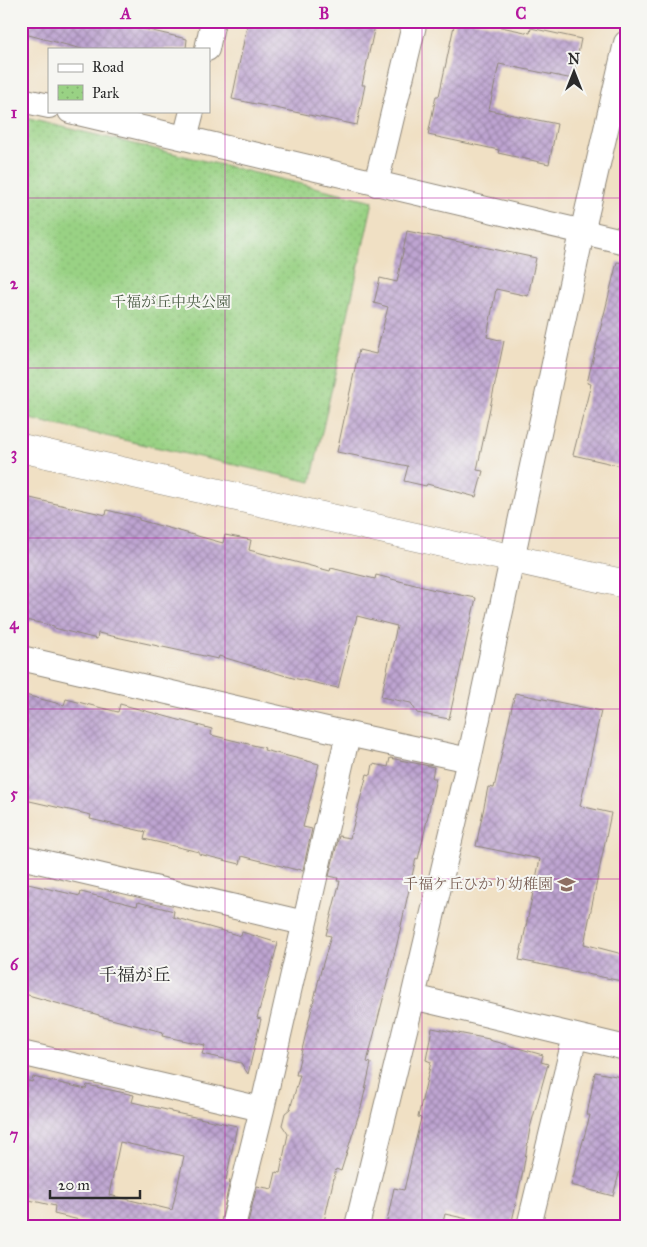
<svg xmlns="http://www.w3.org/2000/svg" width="647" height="1247" viewBox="0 0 647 1247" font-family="'IM FELL Great Primer','Noto Serif JP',serif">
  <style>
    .park { fill: url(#park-dots); stroke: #627e58 }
    .building { fill: url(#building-cross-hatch); fill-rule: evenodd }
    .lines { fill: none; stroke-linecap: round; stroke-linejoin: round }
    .street-casing { stroke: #8e8678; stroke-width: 26 }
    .secondary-casing { stroke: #8e8678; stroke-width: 29 }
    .street { stroke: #fff; stroke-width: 24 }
    .secondary { stroke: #fff; stroke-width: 28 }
    .grid { fill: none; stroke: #b5179e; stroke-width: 1; stroke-opacity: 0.55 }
    .labels { text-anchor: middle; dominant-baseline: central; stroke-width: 4; stroke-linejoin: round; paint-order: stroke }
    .park-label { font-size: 15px; fill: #4c5d46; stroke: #f6f6f2 }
    .education-label { font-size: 15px; fill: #785e54; stroke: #f6f6f2; text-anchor: end }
    .quarter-label { font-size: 18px; fill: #2b2b2b; stroke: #f6f6f2 }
    .neatline { fill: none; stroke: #b5179e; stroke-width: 2 }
    .grid-label { font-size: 16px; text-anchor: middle; font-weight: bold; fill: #b5179e }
  </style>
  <defs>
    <pattern id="park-dots" width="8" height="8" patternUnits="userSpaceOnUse" patternTransform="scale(1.25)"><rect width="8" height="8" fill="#99d284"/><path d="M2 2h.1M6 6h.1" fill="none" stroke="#84b472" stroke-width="1.8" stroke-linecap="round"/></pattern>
    <pattern id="building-cross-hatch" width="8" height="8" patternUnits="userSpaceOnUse" patternTransform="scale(1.25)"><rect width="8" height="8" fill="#bea4d1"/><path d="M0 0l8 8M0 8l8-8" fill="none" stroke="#9b86aa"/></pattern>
  </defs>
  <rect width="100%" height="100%" fill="#f6f6f2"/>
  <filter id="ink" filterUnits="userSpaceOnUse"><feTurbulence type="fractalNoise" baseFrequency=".02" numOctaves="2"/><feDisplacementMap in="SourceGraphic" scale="10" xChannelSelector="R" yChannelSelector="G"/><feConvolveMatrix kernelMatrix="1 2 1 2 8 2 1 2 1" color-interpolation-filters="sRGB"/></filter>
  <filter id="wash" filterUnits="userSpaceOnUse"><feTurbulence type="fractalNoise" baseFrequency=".0096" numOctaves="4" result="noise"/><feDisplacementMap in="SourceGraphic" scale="20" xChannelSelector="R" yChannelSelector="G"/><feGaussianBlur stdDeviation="1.12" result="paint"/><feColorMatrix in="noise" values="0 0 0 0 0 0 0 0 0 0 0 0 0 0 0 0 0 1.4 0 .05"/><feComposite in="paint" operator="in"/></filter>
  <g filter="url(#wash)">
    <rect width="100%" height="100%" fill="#f0e0c4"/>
    <path class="park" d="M21,117l352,84 -62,281 -290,-65z"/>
    <g id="blocks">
      <path class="building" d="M21,21h89l77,18 -1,10h-104l-61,-16z
        M248,21h128l-14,64h3l-8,40 -125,-26z
        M455,21h17l58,12 1,-5 50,11 -8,40 -74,-15 -10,46 68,14 -8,40 -51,-11 1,-3 -71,-15 8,-39h3z
        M407,231l129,27 -8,38 -32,-7 -9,48 17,4 -27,129 6,1 -7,26 -49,-13 -1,2 -22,-5 4,-15 -71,-14 22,-102 17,4 12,-47 -14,-4 6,-25 17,4z
        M617,262l9,1v204l-53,-12 18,-71 -4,-1z
        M21,496l85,19 1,-5 32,8v2l84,23 2,-8 26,5 -2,10 81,21 1,-3 44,11 1,-4 55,14 45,9 -27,121 -32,-6 -6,-10 -30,-6 16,-71 -40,-10 -19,72 -45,-10 -74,-22 -1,3 -120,-26 -1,6 -43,-11v-2l-33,-7z
        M515,693l86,18 -21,95 31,7 -27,131 42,11v27l-107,-22 21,-101 -64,-13 12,-59 6,1z
        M21,694l43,11 2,-6 52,13 2,-8 92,25 -1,6 54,13 -1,2 55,14 -16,63 9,2 -9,41 -6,-1v1l-55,-14 -2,8 -41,-10v-2l-55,-13 2,-7 -56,-13 1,-4 -70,-16z
        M390,758l44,9 -2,11h4l-12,56 -6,25 -2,-1 -19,86 -30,118 4,1 -9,41 -21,67 -5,-2 -13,57h-76l10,-40 15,3 4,-17 4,1 8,-39 -6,-9 3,-12 5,-4 10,-34h-4l25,-105 10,-34 -5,-1 14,-54h-3l1,-3 -9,-2 10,-40 11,2 17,-64 4,1 2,-11 15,3z
        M28,884l52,12 1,-4 56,14 1,-4 36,9 -1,6 68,19 1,-4 36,11 -21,75 4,1 -13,55 -7,-11 -39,-9 3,-9 -43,-9 1,-4 -64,-16v-1l-78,-22v-82z
        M432,1028l57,11v1l54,15 -2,7 7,2 -18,64 -7,43 -12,55h-12l-54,-12 -3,12h-56l8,-38 10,2 17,-72 -3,-1 13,-55 -5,-2z
        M595,1072l31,6v70l-13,48 -42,-11 19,-70h-3z
        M33,1077l53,12 1,-4 47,10 -2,7 39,9v1l66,14 -11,54 4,1 -10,45h-115l-51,-12 1,-8 -34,-8v-119l11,3zM120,1142l64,14 -12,54 -63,-15z"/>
    </g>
  </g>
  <g filter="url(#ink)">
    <use href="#blocks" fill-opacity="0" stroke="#8e8678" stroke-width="1"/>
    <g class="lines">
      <defs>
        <path id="street" d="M207,49l6,-28
          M21,100l28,6
          M70,111l556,131
          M185,138l7,-27
          M376,184l39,-163
          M21,658l327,76 121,26
          M21,857l283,66
          M413,997l213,51
          M21,1053l241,56
          M233,1226l29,-117 86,-375
          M357,1226l56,-229 56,-237 113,-527 44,-190
          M529,1226l46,-190"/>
        <path id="secondary" d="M21,448l131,30 474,106"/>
      </defs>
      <use href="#street" class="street-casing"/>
      <use href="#secondary" class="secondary-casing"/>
      <use href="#street" class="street"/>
      <use href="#secondary" class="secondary"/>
    </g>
  </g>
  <path class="grid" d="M225,21v1205M422,21v1205M21,198h605M21,368h605M21,538h605M21,709h605M21,879h605M21,1049h605"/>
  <defs>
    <symbol id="school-bare" viewBox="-9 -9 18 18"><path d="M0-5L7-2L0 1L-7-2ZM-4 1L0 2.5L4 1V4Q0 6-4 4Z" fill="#8d6e63" stroke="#f6f6f2" stroke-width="2.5" paint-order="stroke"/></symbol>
  </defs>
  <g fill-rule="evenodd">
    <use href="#school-bare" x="554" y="872" width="25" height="25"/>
  </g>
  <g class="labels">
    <g class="park-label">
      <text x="171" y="302">千福が丘中央公園</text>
    </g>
    <g class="education-label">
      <text x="553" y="884">千福ケ丘ひかり幼稚園</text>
    </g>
    <g class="quarter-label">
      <text x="135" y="975">千福が丘</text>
    </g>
  </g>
  <rect width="647" height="1247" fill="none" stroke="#f6f6f2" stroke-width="55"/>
  <rect x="48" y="48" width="162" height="65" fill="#f6f6f2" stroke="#a5a5a2"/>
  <rect x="58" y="64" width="25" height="8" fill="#ffffff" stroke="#a5a5a2"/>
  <text x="92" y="72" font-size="15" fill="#2b2b2b">Road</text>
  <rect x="58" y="85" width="25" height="15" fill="url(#park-dots)" stroke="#a5a5a2"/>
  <text x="92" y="98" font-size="15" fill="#2b2b2b">Park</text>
  <g transform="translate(574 72)" stroke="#f6f6f2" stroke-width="4" paint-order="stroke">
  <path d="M0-4L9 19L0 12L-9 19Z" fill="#2b2b2b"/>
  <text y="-8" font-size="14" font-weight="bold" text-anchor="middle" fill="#2b2b2b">N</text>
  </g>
  <path d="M50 1190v8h90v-8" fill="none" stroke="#2b2b2b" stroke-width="2.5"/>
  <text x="58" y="1190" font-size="15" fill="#2b2b2b" stroke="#f6f6f2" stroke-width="4" paint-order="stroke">20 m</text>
  <rect x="28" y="28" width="592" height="1192" class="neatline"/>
  <g class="grid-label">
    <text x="126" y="19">A</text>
    <text x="324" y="19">B</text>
    <text x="521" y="19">C</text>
    <text x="14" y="118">1</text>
    <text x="14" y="289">2</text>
    <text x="14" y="459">3</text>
    <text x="14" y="629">4</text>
    <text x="14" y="799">5</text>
    <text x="14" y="970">6</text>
    <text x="14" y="1140">7</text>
  </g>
</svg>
